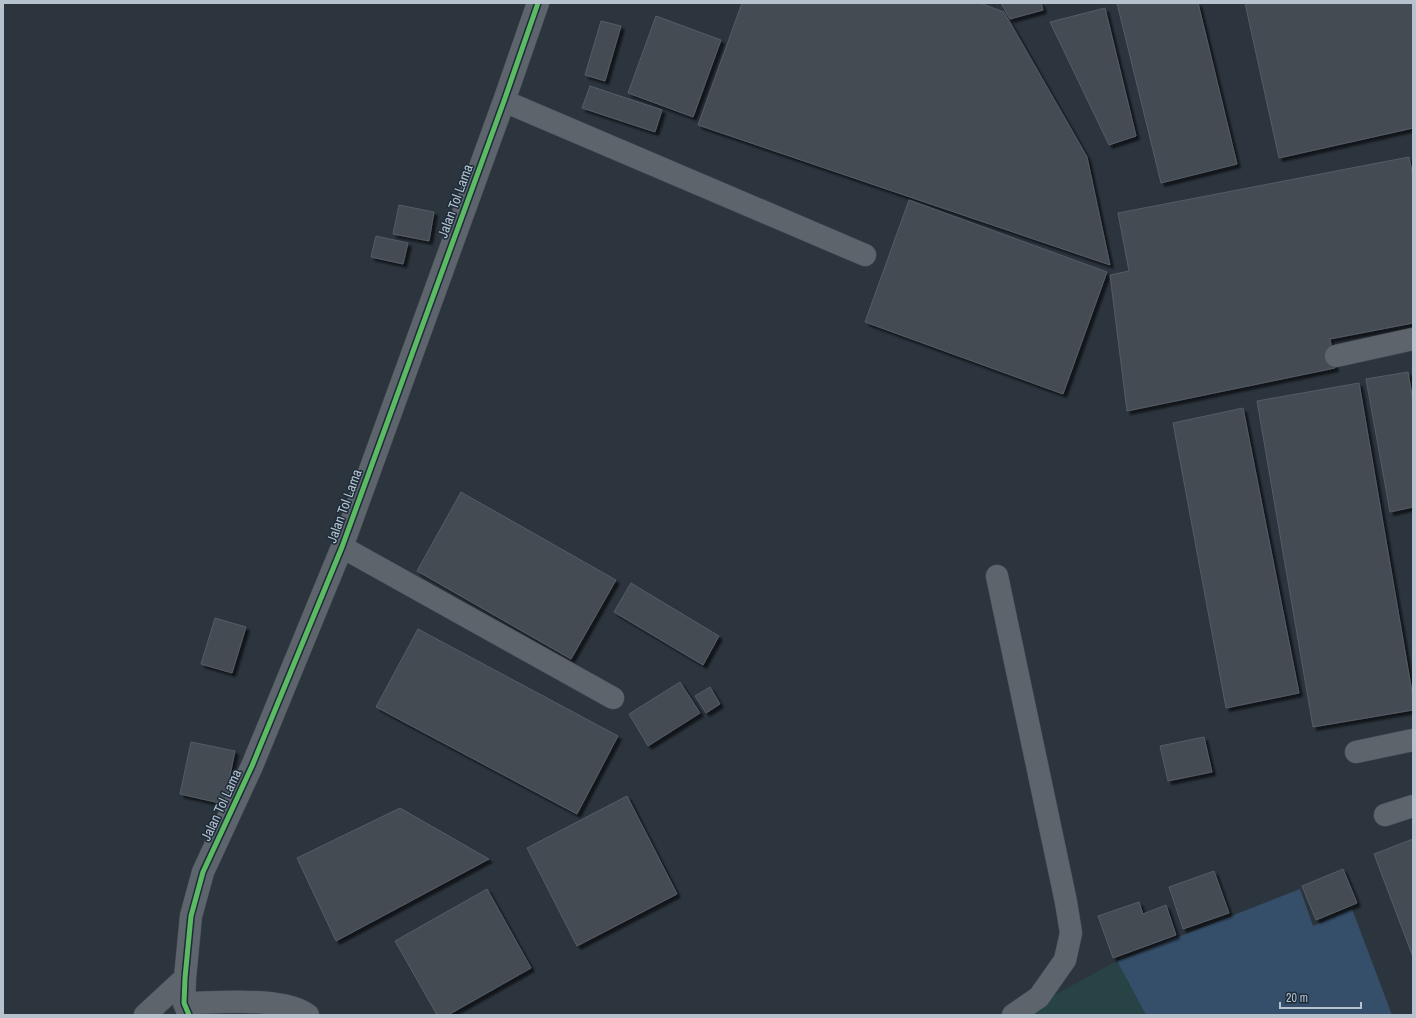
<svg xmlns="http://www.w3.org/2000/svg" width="1416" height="1018" viewBox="0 0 1416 1018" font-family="'Archivo Narrow',sans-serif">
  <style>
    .green { fill: #274345 }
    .water { fill: #354f6a }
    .building { fill: #444c53; stroke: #545c65; filter: url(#shadow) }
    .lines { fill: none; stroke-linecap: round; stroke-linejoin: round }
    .minor-casing { stroke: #4b5158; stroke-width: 23 }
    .minor { stroke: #5d646b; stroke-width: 22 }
    .cycleway-casing { stroke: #1d2c3a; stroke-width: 8 }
    .cycleway { stroke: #5cba63; stroke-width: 5 }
    .labels { text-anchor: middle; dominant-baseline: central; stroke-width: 3; stroke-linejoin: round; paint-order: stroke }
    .street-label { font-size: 14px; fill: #b6c2ce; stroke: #1d2c3a }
  </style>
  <defs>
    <filter id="shadow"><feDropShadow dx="3.5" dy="3.5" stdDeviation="1" flood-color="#0009"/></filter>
  </defs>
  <rect width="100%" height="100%" fill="#2c353e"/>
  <path class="green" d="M1117,961l29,54h-128z"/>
  <path class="water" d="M1300,889l13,37 39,-17 40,106h-246l-29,-54z"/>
  <path class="building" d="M742,3h238l24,9 83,145 23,108 -412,-140z
    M1001,3h40l2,7 -33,9z
    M1117,3h81l39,161 -76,19z
    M1245,3h168v125l-134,30z
    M1105,8l31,128 -27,9 -59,-123z
    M656,16l65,24 -28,77 -65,-24z
    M601,21l20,5 -16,55 -20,-6z
    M590,86l72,24 -7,22 -73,-24z
    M1409,157l4,20v146l-83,16 5,29 -208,43 -17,-136 19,-4 -11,-58z
    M909,200l198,72 -44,122 -198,-72z
    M399,205l35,7 -5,29 -36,-7z
    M376,236l32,7 -5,21 -32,-7z
    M1408,372l5,29v106l-23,5 -24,-133z
    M1359,383l54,315v12l-100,17 -56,-326z
    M1243,408l56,285 -73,15 -53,-285z
    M461,492l155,88 -45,79 -154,-88z
    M631,583l88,53 -16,29 -89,-53z
    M215,618l31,9 -14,46 -31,-9z
    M418,629l200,107 -41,78 -201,-107z
    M680,682l20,31 -52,33 -19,-32z
    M710,687l10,17 -14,9 -11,-17z
    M1204,737l8,35 -44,9 -8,-35z
    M191,742l44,9 -11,53 -44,-10z
    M627,796l50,98 -100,52 -50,-98z
    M400,808l89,51 -153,82 -39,-83z
    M1413,839v118l-39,-103z
    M1343,869l14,34 -41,17 -14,-34z
    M1214,871l15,42 -46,16 -14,-42z
    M487,889l44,79 -83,47h-11l-42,-74z
    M1139,902l4,12 23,-9 10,30 -63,23 -15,-42z"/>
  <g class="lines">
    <defs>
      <path id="minor" d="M504,101l361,154
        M1336,356l77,-17
        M342,547l271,151
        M997,576l69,326 5,31 -6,27 -26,37 -26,18
        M1356,752l57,-12
        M1385,815l28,-9
        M184,1003c32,0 100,-7 124,12
        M145,1015l40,-37
        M189,1015l-5,-12 1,-25 6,-62 12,-44 49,-106 90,-219 162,-446 34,-98"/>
    </defs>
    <use href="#minor" class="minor-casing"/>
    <use href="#minor" class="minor"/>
    <defs>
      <path id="cycleway" d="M189,1015l-5,-12 1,-25 6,-62 12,-44 49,-106 90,-219 162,-446 34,-98"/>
    </defs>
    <use href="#cycleway" class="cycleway-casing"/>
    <use href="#cycleway" class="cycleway"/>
  </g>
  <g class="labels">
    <g class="street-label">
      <text transform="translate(455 201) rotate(-70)">Jalan Tol Lama</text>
      <text transform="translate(344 506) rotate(-70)">Jalan Tol Lama</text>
      <text transform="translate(221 805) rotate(-65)">Jalan Tol Lama</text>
    </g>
  </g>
  <rect width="1416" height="1018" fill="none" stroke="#b6c2ce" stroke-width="8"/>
  <path d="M1280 1002v6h81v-6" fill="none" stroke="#b6c2ce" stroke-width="2"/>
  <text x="1286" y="1002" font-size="12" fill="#b6c2ce" stroke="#1d2c3a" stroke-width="3" paint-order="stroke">20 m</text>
</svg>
